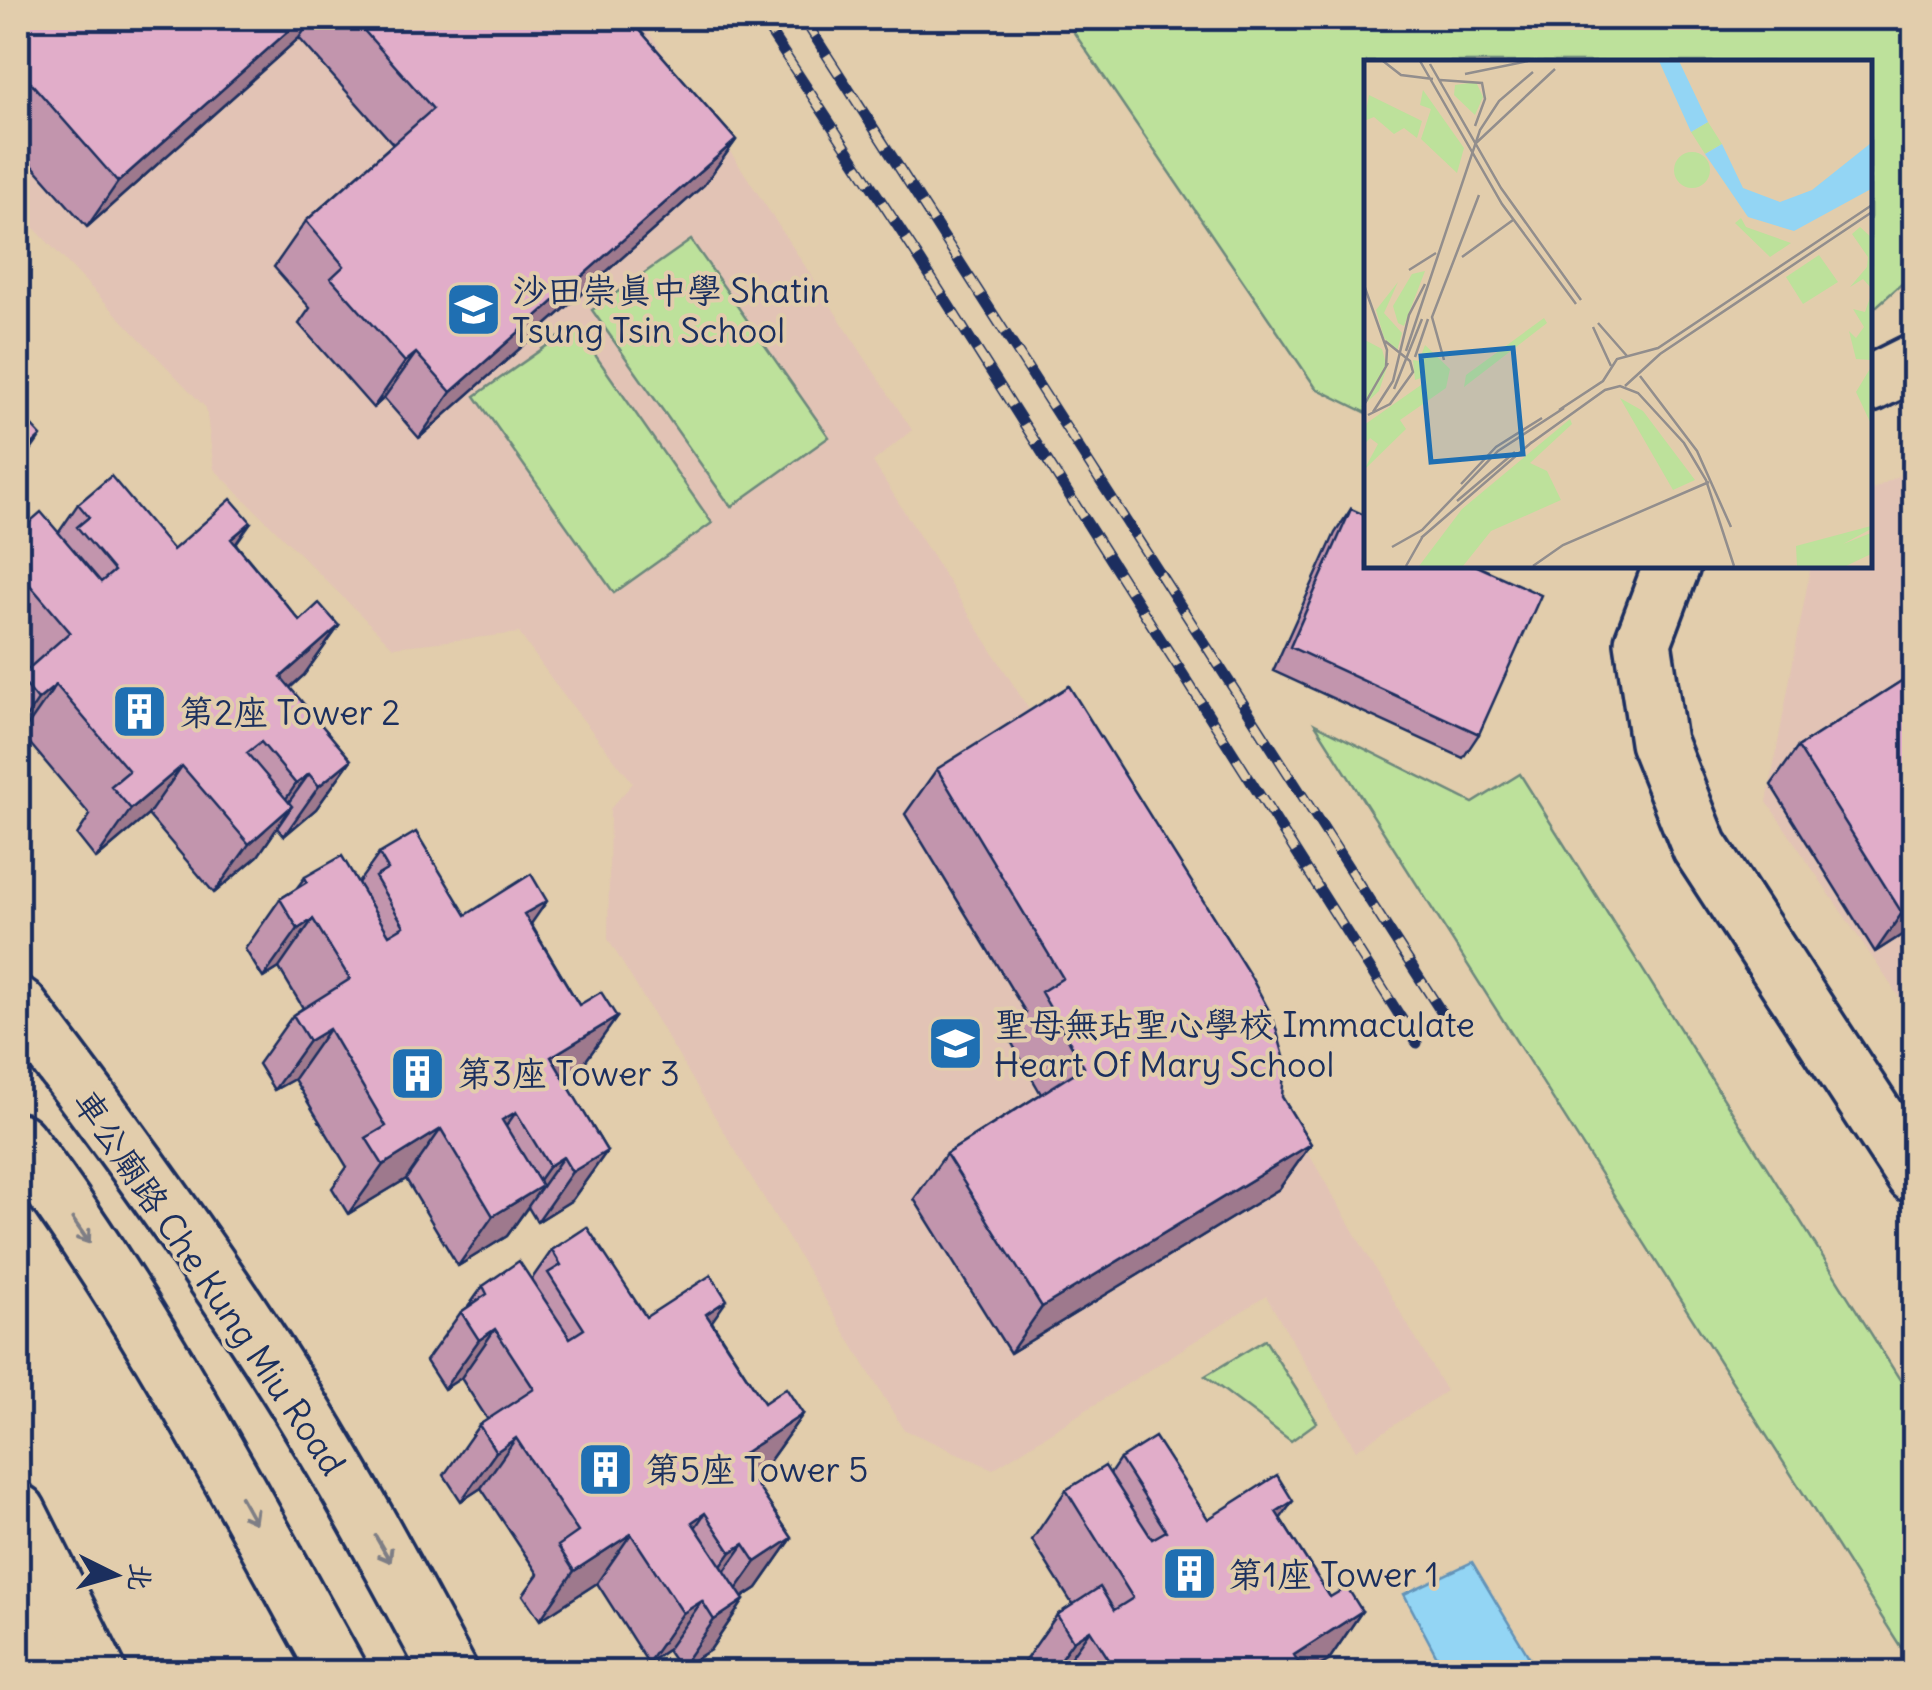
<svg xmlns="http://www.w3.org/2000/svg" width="1932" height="1690" viewBox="0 0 1932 1690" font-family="Delius,'LXGW WenKai TC',sans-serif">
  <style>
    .built { fill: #e2c3b5 }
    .green { fill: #bde19b; stroke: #6c887c; stroke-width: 2.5 }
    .water { fill: #93d5f4; stroke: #6393b8; stroke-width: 2.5 }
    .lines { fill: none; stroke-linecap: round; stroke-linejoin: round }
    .secondary-casing { stroke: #1b2f5e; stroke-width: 62 }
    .highway-casing { stroke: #1b2f5e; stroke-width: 62 }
    .secondary { stroke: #e2cdac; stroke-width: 55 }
    .highway { stroke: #e2cdac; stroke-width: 55 }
    .rail-casing { stroke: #1b2f5e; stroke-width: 11 }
    .rail { stroke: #e2cdac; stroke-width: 8; stroke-dasharray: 22; stroke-linecap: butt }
    .wall { fill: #c295ad; stroke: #1b2f5e; stroke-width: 2.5 }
    .shaded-wall { fill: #9e798d; stroke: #1b2f5e; stroke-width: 2.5 }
    .building { fill: #e1adc9; stroke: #1b2f5e; stroke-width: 2.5 }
    .oneway { stroke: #7e7e85 }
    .labels { text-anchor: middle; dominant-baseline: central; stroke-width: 8; stroke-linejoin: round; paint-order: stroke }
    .poi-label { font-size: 35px; fill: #1b2f5e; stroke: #e2cdac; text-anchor: start }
    .street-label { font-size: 35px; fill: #1b2f5e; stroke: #e2cdac }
    .inset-road { fill: none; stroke: #928e8d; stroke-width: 2.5 }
    .view { fill: #1f6fb2; fill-opacity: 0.15; stroke: #1f6fb2; stroke-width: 5 }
    .inset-edge { fill: none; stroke: #1b2f5e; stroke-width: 5 }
  </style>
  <rect width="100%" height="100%" fill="#e2cdac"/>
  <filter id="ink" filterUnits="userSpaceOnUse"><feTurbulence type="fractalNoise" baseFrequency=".01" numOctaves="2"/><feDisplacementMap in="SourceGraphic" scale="20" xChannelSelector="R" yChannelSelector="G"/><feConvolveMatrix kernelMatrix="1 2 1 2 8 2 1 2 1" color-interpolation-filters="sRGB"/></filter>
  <g filter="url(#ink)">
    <path class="built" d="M18,18h621l104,153 169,259 -39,32 433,687 140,242 -90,59 -90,-154 -273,173 -90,-40 -295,-490 2,-130 23,-26 -72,-91 -42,-59 -126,14 -179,-178 -8,-61 -188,-197z
      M1914,467v552l-147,-217 44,-237h59v-74z"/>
    <path class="green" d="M1064,18h532l43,8 -14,-8h208l-5,10 9,-2 4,-8h73v255l-44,39v-250h-503v351l-51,-25z
      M691,240l138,197 -98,70 -139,-197z
      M575,326l137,197 -98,70 -139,-197z
      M1315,724l158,79 47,-29 394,628v266z
      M1265,1340l52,82 -26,19 -86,-65z"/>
    <path class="water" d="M1472,1562l66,110h-93l-41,-78z"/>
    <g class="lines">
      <defs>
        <path id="secondary" d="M1672,565l-29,77 15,100 42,105 214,328
          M18,1005c83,108 163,218 238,332 71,108 133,222 193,335
          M18,1512l80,160"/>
        <path id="highway" d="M1870,384l44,-22
          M18,1141c125,165 220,351 320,531
          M18,1622l33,50"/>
      </defs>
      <use href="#secondary" class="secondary-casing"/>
      <use href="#highway" class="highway-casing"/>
      <use href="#secondary" class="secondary"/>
      <use href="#highway" class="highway"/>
      <defs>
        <path id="rail" d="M761,18l159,242 497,783
          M803,18l646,1006"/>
      </defs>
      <use href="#rail" class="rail-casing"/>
      <use href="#rail" class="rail"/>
    </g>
    <path class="wall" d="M18,18h611l107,122 -32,45 -285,253 -35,-40 -11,10 -74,-84 11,-16 -36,-41 32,-46 87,-77 -94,-106 -212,189 -69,-78z
      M78,504l95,46 63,-6 64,77 39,5 -35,49 -14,13 61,72 -35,49 -32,27 -7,-8 -19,28 -44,37 -66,-78 -52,44 -19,-24 13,-20 -68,-81 -4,4v-60l8,-8 -8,-10v-128h41z
      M1351,509l128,225 -16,24 -190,-87 62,-138z
      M1914,673v254l-39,25 -104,-167 27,-38z
      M937,769l345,328 29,47 -32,45 -269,164 -96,-154 32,-45 95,-60 -32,-56 17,-25 -121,-199z
      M379,854l87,61 65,9 48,81 38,12 -35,49 -19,12 44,73 -35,49 -35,22 -9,-15 -21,29 -49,30 -52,-87 -58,35 -16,-26 15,-21 -53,-88 -20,11 -16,-26 35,-49 10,-7 -24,-40 -16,10 -18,-29 35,-50 16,-10 9,-12 53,6z
      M552,1250l94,67 66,5 52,81 39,11 -35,49 -18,12 42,63 -35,50 -15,10 2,2 -34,50 -30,19 -13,-19 -19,13 -51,-80 -57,37 -17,-25 15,-21 -57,-86 -20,13 -17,-26 35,-50 9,-5 -27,-42 -17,11 -18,-28 35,-49 7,-5 15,-21 48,-6z
      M1120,1459l88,60 72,-1 50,79 32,14 -34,50 -19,11h-282l-5,-7 35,-50 16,-10 -41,-65 34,-50 44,-16z"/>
    <path class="shaded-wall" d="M303,18h10l-14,20 -212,189 31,-45z
      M736,140l-32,45 -285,253 32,-46z
      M416,353l-32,45 -11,10 32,-46z
      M41,436l-23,33v-11z
      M251,522l-35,50 15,-33z
      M339,626l-35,49 -58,51 35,-49z
      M56,685l-34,49 -4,4v-9l20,-29z
      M351,760l-35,49 -32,27 35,-50z
      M182,766l-34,49 -52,44 35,-50z
      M309,774l-33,46 16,-14 -34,50 -44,37 35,-49 15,-13 32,-47z
      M547,901l-34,49 11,-36z
      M1914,906v21l-39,25 27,-39z
      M313,919l-34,49 -16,10 35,-49z
      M617,1017l-35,49 -66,41 35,-50z
      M329,1029l-35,50 -20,11 35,-49z
      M516,1112l-34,49 20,-41z
      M441,1129l-35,50 -58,35 35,-49z
      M1311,1144l-32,45 -269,164 32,-46z
      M607,1151l-35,49 -35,22 35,-50z
      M563,1157l-56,79 -49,30 35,-50 36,-22 20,-28z
      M727,1300l-35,50 14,-36z
      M495,1329l-34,49 -17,11 35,-49z
      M803,1414l-35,49 -65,43 35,-49z
      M516,1438l-35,50 -20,13 35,-49z
      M1293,1501l-35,49 18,-38z
      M705,1513l-34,50 21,-41z
      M631,1534l-34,49 -57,37 34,-49z
      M792,1538l-35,50 -36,23 35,-49z
      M744,1544l-35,49 -13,9 35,-50z
      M744,1600l-34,50 -30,19 34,-49z
      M702,1601l-35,49 -19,13 35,-50z
      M1362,1611l-34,50 -19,11h-28l13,-17z
      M1090,1630l-30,42h-9l22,-31z"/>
    <path class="building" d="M18,18h285l-185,164 -100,-114z
      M353,18h276l107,122 -285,252 -35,-39 -11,9 -74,-84 13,-12 -38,-45 127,-112z
      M18,297l6,7 -6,5z
      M18,411l23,25 -23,22z
      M111,476l62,74 58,-51 20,23 -20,17 69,82 19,-18 20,23 -58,51 70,83 -32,26 -10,-12 -13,10 -35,-42 -14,11 45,53 -43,38 -67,-78 -51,43 -20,-23 18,-15 -73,-86 -18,15 -19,-23 51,-45 -46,-54 -6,6v-52l23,-20 60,70 13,-11 -37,-44 12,-10 -11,-13z
      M1351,509l16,7v49h108l66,30 -62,139 -189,-87z
      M1914,673v110l-3,2 3,6v115l-12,7 -104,-166z
      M1069,686l182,291 22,41 12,42 -3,37 29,47 -269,163 -96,-153 138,-87 -43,-75 22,-14 -126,-209z
      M416,832l50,83 65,-41 16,27 -23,13 55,91 22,-13 16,25 -66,40 56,94 -35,21 -9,-15 -14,9 -33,-54 -14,8 40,66 -49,30 -52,-87 -58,36 -17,-27 20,-12 -57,-97 -20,12 -16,-26 57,-36 -37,-60 -15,10 -18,-30 27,-17 -2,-5 37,-21 47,79 15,-9 -29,-49 13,-8 -9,-15z
      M587,1227l59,90 65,-42 16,25 -21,14 58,89 22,-15 17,26 -65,43 54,81 -36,24 -12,-18 -13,8 -26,-39 -13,9 52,78 -30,20 -12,-19 -19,12 -52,-79 -57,37 -16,-25 20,-14 -62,-94 -20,14 -17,-27 55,-36 -39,-60 -16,11 -18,-28 26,-18 -4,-8 36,-25 51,77 14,-9 -36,-56 13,-8 -9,-15z
      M1155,1437l53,82 69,-44 16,26 -17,11 54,85 17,-10 15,24 -68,44 10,17h-187l-27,-42 -17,11 -16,-26 43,-28 14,23 19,-12 -67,-108 39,-24 47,73 14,-8 -46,-72z"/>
    <defs><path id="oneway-shaft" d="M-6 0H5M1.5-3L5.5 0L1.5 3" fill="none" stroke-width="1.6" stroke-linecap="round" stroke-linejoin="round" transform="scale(2.5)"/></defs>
    <g class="oneway">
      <use href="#oneway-shaft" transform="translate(81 1231) rotate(55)"/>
      <use href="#oneway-shaft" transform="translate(248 1510) rotate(61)"/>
      <use href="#oneway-shaft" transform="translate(383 1549) rotate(60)"/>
    </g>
  </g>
  <defs>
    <symbol id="school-square" viewBox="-11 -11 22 22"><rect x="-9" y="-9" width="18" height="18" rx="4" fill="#1f6fb2" stroke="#e2cdac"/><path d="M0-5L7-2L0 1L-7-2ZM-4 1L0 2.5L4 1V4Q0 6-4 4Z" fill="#fff"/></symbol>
    <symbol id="building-square" viewBox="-11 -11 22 22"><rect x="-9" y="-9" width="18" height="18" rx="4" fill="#1f6fb2" stroke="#e2cdac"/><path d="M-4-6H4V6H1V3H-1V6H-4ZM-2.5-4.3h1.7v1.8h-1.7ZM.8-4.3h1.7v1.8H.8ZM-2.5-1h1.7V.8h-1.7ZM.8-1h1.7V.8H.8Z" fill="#fff"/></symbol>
  </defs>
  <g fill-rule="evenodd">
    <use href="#school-square" x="442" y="278" width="63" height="63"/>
    <use href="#building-square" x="108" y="680" width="63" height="63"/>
    <use href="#school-square" x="924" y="1012" width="63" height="63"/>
    <use href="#building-square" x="386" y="1042" width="63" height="63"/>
    <use href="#building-square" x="574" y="1438" width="63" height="63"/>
    <use href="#building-square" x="1158" y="1542" width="63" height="63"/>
  </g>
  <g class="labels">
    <g class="poi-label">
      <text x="512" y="290">沙田崇真中學 Shatin<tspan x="512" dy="40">Tsung Tsin School</tspan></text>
      <text x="179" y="712">第2座 Tower 2</text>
      <text x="994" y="1024">聖母無玷聖心學校 Immaculate<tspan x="994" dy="40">Heart Of Mary School</tspan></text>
      <text x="457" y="1073">第3座 Tower 3</text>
      <text x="645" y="1469">第5座 Tower 5</text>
      <text x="1228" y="1574">第1座 Tower 1</text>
    </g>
    <g class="street-label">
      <text transform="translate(210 1282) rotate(56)">車公廟路 Che Kung Miu Road</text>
    </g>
  </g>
  <g transform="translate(1364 60)">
    <rect width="508" height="508" fill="#e2cdac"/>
    <path d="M112,22l7,15 -8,18 -21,-20 1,-10zM59,30l41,58 -7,25 -36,-34 10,-30 -11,-4zM5,35l53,26 -5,17 -13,-10 -10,6 -20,-17 -10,4zM344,62l14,22 -17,10 -14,-22zM310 110a18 18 0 1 1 36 0a18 18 0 1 1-36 0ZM377,158l5,9 45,16 -21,14 -35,-34zM496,167l11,10v51l-8,-9 -13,8 17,-20 1,-10 -16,-23zM455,195l19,27 -35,22 -17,-27zM61,211l-21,55 -6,-3 -5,-17 19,-32zM34,222l-14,31 18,20 -5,18 -13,-13 -8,-28zM507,235v65l-15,-1 -7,-28 7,7 8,-11 -11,-18 12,3zM180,258l3,5 -83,64 2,-12zM1,280l17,9 5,18 -8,24 -15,14zM61,285l25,24 -4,19 -46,32 6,9 -42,41 14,-26 -8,-6 -6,7v-20l57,-40 3,-8 -9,3 -2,-20 6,1zM507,307v57l-15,-32zM256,338l23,13 52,69 -22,10zM206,359l2,5 -42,39 17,8 14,29 -70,31 -28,35h-44l43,-57zM507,466v3l-28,15 28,-11v21l-25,12h-49l-1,-20z" fill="#bde19b"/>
    <path d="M295,1h20l29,61 -17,10zM507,83v46l-77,42 -46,-14 -43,-63 17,-10 21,44 37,14 32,-12z" fill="#93d5f4"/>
    <path class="inset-road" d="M19,1l18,14 32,4M56,1l82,143 74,100M66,4l71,124 80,112M101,14l63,-13M76,20l42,3 3,16 -10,27M111,84l80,-75M98,197l51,-37M45,210l27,-17M0,225l23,65 -1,16M234,263l29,33M229,267l18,39M42,291l74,-221 19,-29 34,-29M51,297l13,-38M80,300l-12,-43 47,-122M276,316l57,75 34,76M261,326l35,-32 212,-142M30,329l28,-70M0,345l24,-42M195,350l44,-29 14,-22 41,-11 214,-143M9,352l20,-31 16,-66 16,-31M4,355l22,-11 23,-32 -3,-11 -25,-20M167,383l74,-53 15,-4 18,7 46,50 22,37 28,86M97,424l35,-37 46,-29M93,441l58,-49M57,478l111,-96M28,487l30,-17 76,-79 66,-43M42,506l17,-30M169,506l30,-21 146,-63"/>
    <path class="view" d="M149,288l10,106 -92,8 -10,-106z"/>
    <rect width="508" height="508" class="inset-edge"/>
  </g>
  <rect width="1932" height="1690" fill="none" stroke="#e2cdac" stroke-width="60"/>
  <rect x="30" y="30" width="1872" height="1630" fill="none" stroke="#1b2f5e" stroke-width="4" filter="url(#ink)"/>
  <g transform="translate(115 1575) rotate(95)" stroke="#e2cdac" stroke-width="8" paint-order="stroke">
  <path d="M0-8L18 38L0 25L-18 38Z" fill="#1b2f5e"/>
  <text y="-15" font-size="28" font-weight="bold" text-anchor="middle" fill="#1b2f5e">北</text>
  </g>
</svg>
